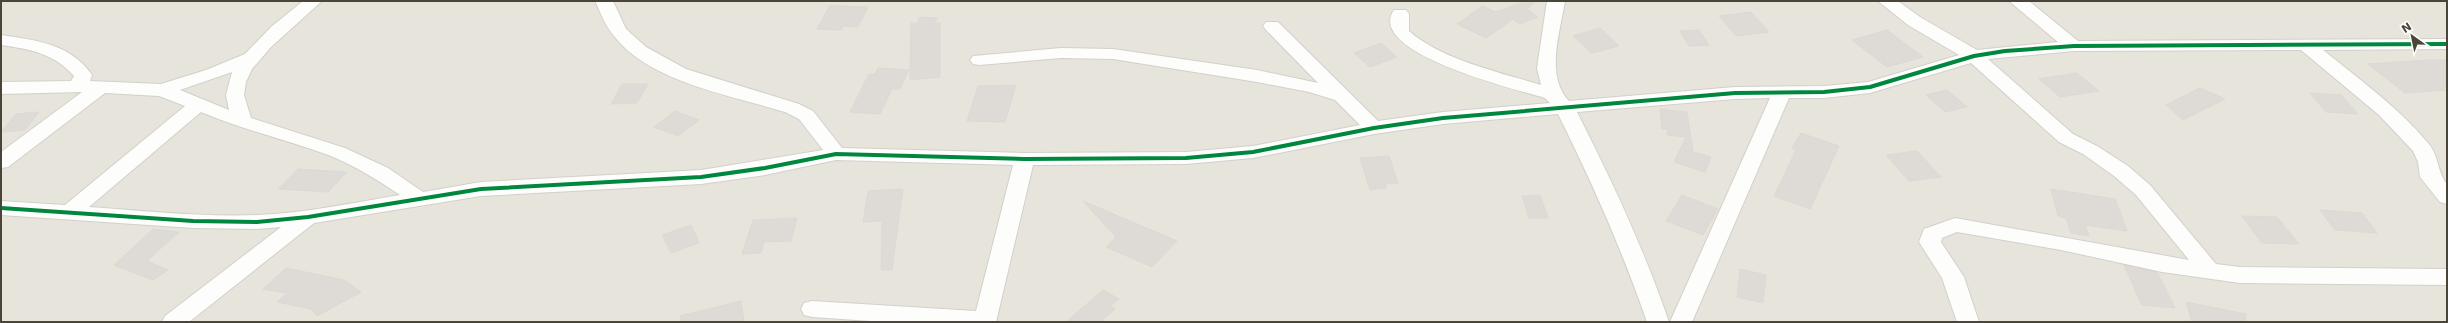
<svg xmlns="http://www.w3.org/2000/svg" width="2448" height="323" viewBox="0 0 2448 323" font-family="'DejaVu Sans',sans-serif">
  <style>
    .residential { fill: #e7e4dc }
    .building { fill: #dedbd6; stroke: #dcd9d4 }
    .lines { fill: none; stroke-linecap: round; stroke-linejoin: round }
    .minor-casing { stroke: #d2d0cb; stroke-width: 2 }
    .minor { fill: #fdfdfc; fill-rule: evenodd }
    .cycleway-casing { stroke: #fff; stroke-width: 6 }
    .cycleway { stroke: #00873e; stroke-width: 4 }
  </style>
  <rect width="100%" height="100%" fill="#f4f2ee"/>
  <path class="residential" d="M1,1h2446v321h-2446z"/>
  <path class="building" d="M1528,1h8l-9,8 11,8 -19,7 -6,-5 -27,19 -29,-14 26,-18 12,6z
    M830,5l6,1 32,1 -10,20 -15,-1 -2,4 -24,-1z
    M1751,12l18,20 -33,4 -17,-20z
    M920,17l17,1 -2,5h5v54l-30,3 1,-57 6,1z
    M1600,28l19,18 -27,7 -19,-17z
    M1699,30l10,15 -20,1 -9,-15z
    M1887,30l36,27 -36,10 -35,-27z
    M1381,43l16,14 -27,10 -16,-14z
    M2428,60h19v30l-42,3 -37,-29z
    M878,68l31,2 -9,19h-8l-12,25 -30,-2 19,-38h6z
    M2077,73l22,18 -39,6 -21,-18z
    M622,84h26l-11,19 -26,1z
    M1016,85l-11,37 -38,-1 11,-35z
    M2200,88l25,11 -42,21 -17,-15z
    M1947,90l20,17 -22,5 -19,-17z
    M2310,93l31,2 17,19 -32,-2z
    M1660,109l27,3 6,40 18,5 -6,15 -31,-10 12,-25 -19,-2v-6h-5z
    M675,111l24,9 -21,16 -24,-9z
    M39,112l-14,18 -24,2 15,-18z
    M1801,133l38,13 -29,63 -36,-13 22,-46 -4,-2z
    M1917,151l24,26 -32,4 -23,-26z
    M1389,156l9,27 -13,1 1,4 -16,2 -10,-32z
    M298,169l49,3 -19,20 -50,-3z
    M903,189l-11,81h-11l1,-49 -19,1 5,-31z
    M2051,189l64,10 12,32 -42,-6 4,11 -18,-3 -5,-15 -8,-2z
    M1540,195l8,23h-19l-7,-22z
    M1682,195l36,14 -15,26 -37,-14z
    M1083,201l94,40 -25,26 -46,-20 10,-10z
    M2320,210l42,3 15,20 -42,-3z
    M2242,216l35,1 22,27 -37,-1z
    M797,218l-6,23 -27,1 -3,11 -19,1 11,-34z
    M691,225l8,18 -28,10 -9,-18z
    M153,229l26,3 -32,29 21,9 -15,10 -39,-15z
    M2124,265l33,7 18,36 -33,-3z
    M286,268l58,12 17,12 -44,24 -6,-7 -34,-7 10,-9 -24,-4z
    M1740,269l26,6 -3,28 -26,-6z
    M1103,290l16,9 -9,7 5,3 -15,13h-34z
    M741,301l3,21h-63l-1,-6z
    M2186,302l60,12 -1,8h-53z"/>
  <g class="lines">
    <defs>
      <path id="minor" d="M303,1h19l-51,46 -19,22 -6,13 -2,13 7,23 94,30 43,20 35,24 58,-10 220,-12 122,-20 -24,-31 -14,-7c-52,-16 -136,-30 -171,-76 -9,-10 -13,-23 -19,-35h18l13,28 20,18 40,22 113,35 14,7 29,37 182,5 162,-1 67,-6 107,-21 -25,-25 -26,-8 -52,-10 -144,-23 -52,-1 -82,7 -6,-1 -3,-4 3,-4 88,-8 52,1 144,21 61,13 -52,-53 -3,-4 3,-4h12l100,99 65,-9 107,-9 -5,-5c-26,-8 -181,-45 -151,-88h12l3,4v17c33,29 90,41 132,54l-4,-17 10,-67h18c-5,32 -20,75 4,100l166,-14 89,-1 44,-4 91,-27 -51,-30 -30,-24h20l22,16 57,33 81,-8 -49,-41h20l49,40 369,-2v10l-124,1c36,29 75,57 105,93 11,12 9,29 19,41v20l-7,-2 -20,-25 -2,-15 -5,-11 -34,-36 -78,-65 -227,1 -86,8 85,75 24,12 31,20 22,19 66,79 24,3 207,2v16l-207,-2 -78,-11 -101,-22 -104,-18 -15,6 -1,4 23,35 15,45h-22l-15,-44 -23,-36 5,-13 31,-11 234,42 -53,-65 -22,-19 -31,-22 -24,-12 -88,-79 -101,30 -46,5h-35l-97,224h-22l100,-224 -35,1 -158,13c35,69 67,137 92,210h-22c-25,-72 -55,-140 -89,-208l-115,10 -69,10 -121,24 -67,6 -153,1 -37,157h-110l-74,-5 -8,-2 -3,-6 3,-6 8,-2 164,10 37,-146 -177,-5 -71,15 -64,9 -220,12 -167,27 -125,99h-27l3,-6 116,-89 -24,2 -64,-1 -192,-13v-14l64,4 120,-99 -26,-10 -54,-3 -97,74 -7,1v-16l81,-60 -81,2v-12l70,-1 3,-5c-20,-23 -45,-27 -73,-31v-10c35,5 70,9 91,40l-2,6 71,3 45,-14 39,-16 26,-27zM232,72l-6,23 3,15 -49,-20zM201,112c42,18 87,28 130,44 24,10 47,24 69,39 -47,8 -95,18 -143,20 -55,2 -112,-4 -168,-8z"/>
    </defs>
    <use href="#minor" class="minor-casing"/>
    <use href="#minor" class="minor"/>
    <defs>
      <path id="cycleway" d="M1,208l192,13 64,1 51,-5 173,-28 220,-12 64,-9 71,-14 188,5 162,-1 67,-6 121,-24 69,-10 292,-25 89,-1 46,-5 104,-31 31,-5 69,-5 373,-2"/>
    </defs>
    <use href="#cycleway" class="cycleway-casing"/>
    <use href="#cycleway" class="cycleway"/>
  </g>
  <rect width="2448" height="323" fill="none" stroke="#4b4439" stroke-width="4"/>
  <g transform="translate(2412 36) rotate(327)" stroke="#ffffff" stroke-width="3" paint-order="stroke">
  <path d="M0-3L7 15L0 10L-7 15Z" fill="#4b4439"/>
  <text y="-6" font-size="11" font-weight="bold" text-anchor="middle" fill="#4b4439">N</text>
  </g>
</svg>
